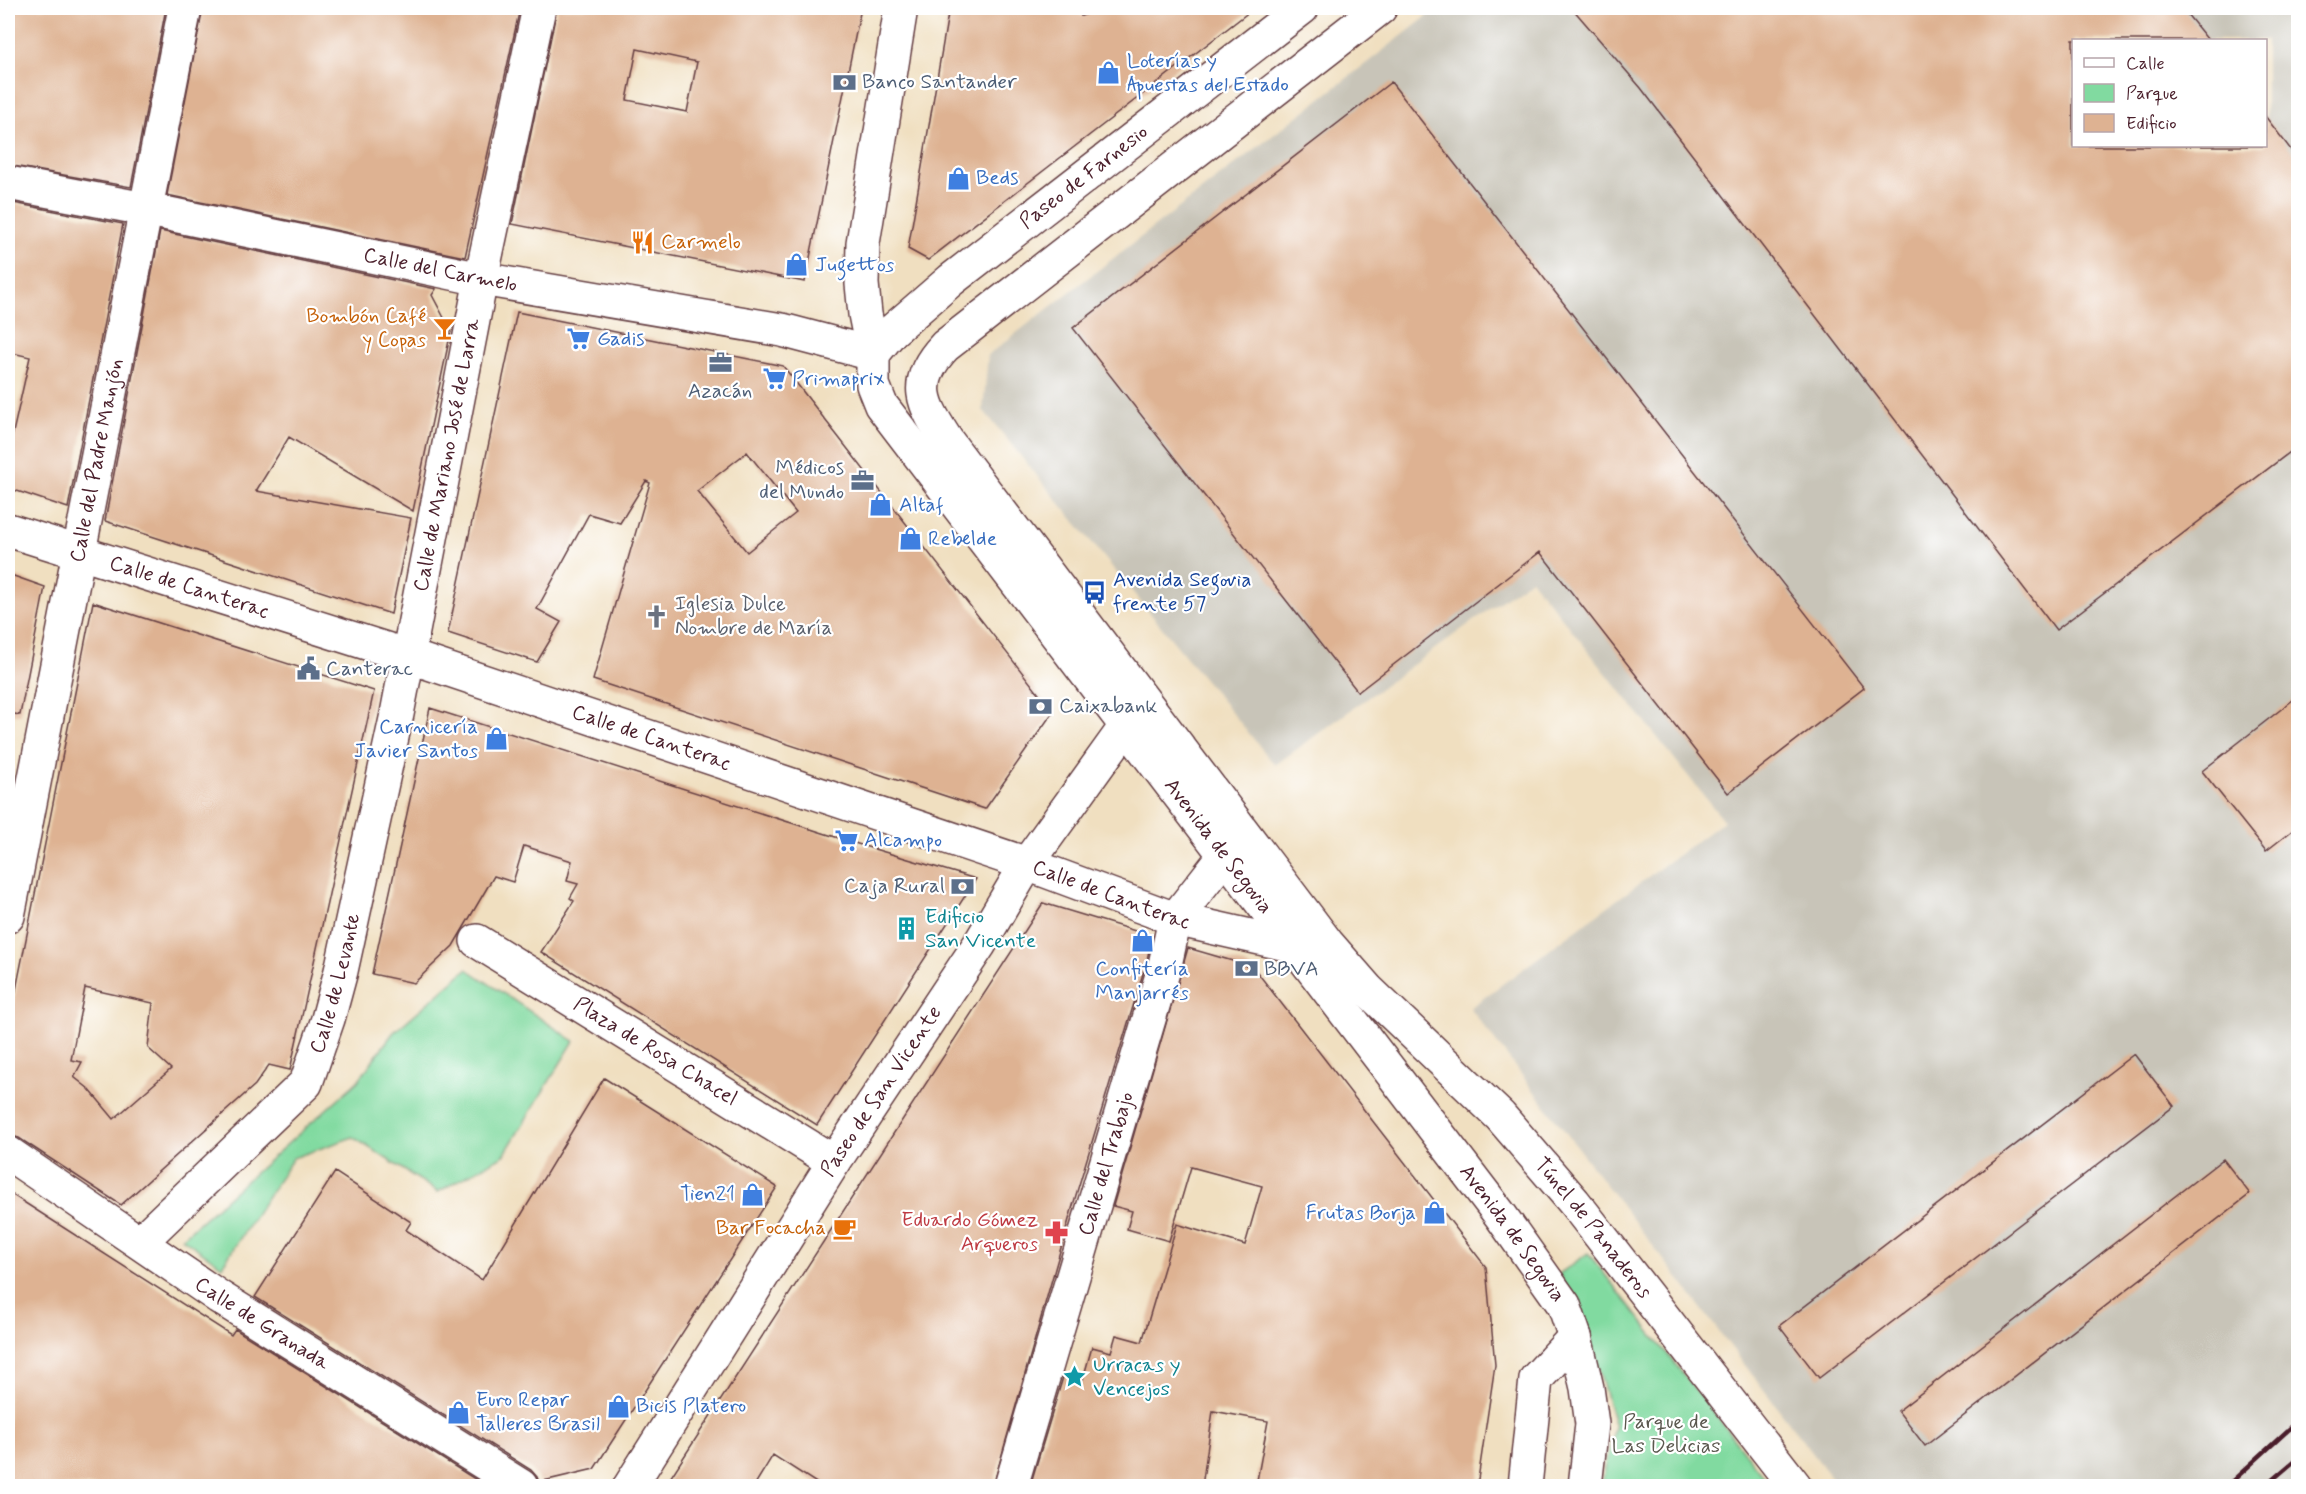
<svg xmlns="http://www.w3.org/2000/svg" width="2306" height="1494" viewBox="0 0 2306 1494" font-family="Mynerve,sans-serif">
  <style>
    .industrial { fill: #c8c4b8; fill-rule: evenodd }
    .green { fill: #81daa0; stroke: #667c66; stroke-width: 1.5 }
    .building { fill: #deb292; fill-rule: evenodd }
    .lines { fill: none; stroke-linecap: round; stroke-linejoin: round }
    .minor-casing { stroke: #633c41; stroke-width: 36 }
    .major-casing { stroke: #633c41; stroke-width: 36 }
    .minor { stroke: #fff; stroke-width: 33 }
    .major { stroke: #fff; stroke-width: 33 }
    .rail { stroke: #4a1f2b; stroke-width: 4.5 }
    .labels { text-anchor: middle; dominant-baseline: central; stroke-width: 4.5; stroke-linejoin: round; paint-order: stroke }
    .shop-label { font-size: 21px; fill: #366cbe; stroke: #fff; text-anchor: start }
    .service-label { font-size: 21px; fill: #4e5e75; stroke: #fff; text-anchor: start }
    .street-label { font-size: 21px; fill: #4a1f2b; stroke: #fff }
    .food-label { font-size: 21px; fill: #c56008; stroke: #fff; text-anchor: end }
    .transit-label { font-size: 21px; fill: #164399; stroke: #fff; text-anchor: start }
    .worship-label { font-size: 21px; fill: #5b616d; stroke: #fff; text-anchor: start }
    .culture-label { font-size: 21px; fill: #0d838f; stroke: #fff; text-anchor: start }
    .health-label { font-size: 21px; fill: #be3a42; stroke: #fff; text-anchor: end }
    .park-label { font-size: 21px; fill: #5a574e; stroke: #fff }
  </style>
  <rect width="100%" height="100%" fill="#fff"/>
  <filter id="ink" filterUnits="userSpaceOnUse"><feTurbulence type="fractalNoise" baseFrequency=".0167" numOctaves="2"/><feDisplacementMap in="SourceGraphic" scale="12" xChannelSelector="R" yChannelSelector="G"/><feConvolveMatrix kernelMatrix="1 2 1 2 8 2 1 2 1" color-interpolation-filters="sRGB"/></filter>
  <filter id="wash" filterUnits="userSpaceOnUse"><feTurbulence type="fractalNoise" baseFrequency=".008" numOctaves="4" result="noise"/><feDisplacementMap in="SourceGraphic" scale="24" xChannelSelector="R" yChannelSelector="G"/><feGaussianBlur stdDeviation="1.35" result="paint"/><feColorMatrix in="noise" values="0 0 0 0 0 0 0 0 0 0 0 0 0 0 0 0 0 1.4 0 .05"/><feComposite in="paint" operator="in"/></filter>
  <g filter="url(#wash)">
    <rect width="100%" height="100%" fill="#f0dfc0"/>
    <path class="industrial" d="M1438,8h860v1478h-460l-368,-478 254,-187 -193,-242 -256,186 -292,-355 5,-55zM2074,40h192v106h-192z"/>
    <path class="green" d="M467,969l107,72 -70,114 -66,37 -85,-55 -60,21 -71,108 -40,-28 176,-157 35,-48z
      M1588,1253l183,233h-170l14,-59 -30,-106 -26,-47z"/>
    <g id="blocks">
      <path class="building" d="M8,8h158l-35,179 -123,-22z
        M203,8h317l-55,249 -298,-62z
        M557,8h304l-56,274 -293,-58zM637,49l60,13 -10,50 -60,-12z
        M949,8h129l3,8 26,-8h147l-326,252 -20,-11z
        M1572,8h610l26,32h-135v106h192v-30l33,43v287l-242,184 -415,-542z
        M1391,82l473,606 -136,105 -188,-241 -182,140 -285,-364z
        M8,202l115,22 -55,284 -60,-20v-53l4,2 18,-80 -22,-5v-69l7,-36 -7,-2z
        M160,231l276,58 -4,6 19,36 -38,180 -124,-74 -33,54 155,27 -20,96 -286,-93z
        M517,312l266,54 270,346 -68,97 -392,-129 57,-197 -4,-2 -26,42 -31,-9 -52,95 24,13 -24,40 -89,-29zM747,452l49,61 -49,39 -50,-61z
        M8,574l37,13 -25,128 -12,-2z
        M93,602l281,89 -84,379 -21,-5 -14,20 -134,120 -102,-67 -11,-3v-105zM85,988l68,15 -5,45 23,21 -57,50 -25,-30 -15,-12 8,-15 -11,-2z
        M2298,696v130l-32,25 -64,-80z
        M430,708l434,138 112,33 -159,246 -276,-173 33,-51 -4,-3 8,-14 -11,-3 5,-20 -48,-15 -11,36 -19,-6 -41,70 -39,37 -42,-9z
        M1043,903l109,33 -5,24 -71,235 -83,291h-172l-48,-31 -19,31h-89z
        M1188,948l55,16 14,8 229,295 9,98 -18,121h-221l12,-65 -55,-10 -11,75h-172l34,-112 19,5 9,-32 19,5 5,-17 26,7 35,-118 68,21 17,-59 -71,-19 -22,74 -42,-12 5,-18 -19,-5z
        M2134,1054l40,52 -355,272 -40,-52z
        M604,1078l173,109 -183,282 -55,13 -2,-5 -6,-7 -276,-173 80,-125 76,50 -5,8 76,50z
        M2223,1159l27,35 -325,252 -27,-35z
        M8,1192l223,143 4,-6 251,157h-478z"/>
    </g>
  </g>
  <g filter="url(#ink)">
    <use href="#blocks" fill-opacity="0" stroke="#633c41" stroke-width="1.5"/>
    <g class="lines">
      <defs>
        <g id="minor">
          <path id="s1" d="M8,183l137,26 336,70 301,51 91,24"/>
          <path id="s2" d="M8,530l400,126 619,208 148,55 120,27"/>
          <path id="s3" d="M8,916c60,-303 117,-606 177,-908"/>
          <path id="s4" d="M477,941l357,221"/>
          <path id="s5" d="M8,1153l211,144 302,189"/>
          <path id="s6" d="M140,1242l166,-159 22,-64 13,-48 56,-257 84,-435 58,-271"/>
          <path id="s7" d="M630,1486l204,-324 145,-217 48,-81 100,-139 18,-18"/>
          <path id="s8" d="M1011,1486l154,-521 10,-46 50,-64"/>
          <path d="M1525,1486l11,-107 39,-42"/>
        </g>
        <g id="major">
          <path id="s9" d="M901,8l-38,235 -1,41 3,30 8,40v31l8,20 620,811 63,89 11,32 12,51 5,36 -7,62"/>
          <path id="s10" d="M1380,8l-435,338c-35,37 -22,58 2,95l380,502 41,47 132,126 74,86 221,284"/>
          <path id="s11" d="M873,354l19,-23 59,-51 351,-272"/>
        </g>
      </defs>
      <use href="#minor" class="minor-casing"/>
      <use href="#major" class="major-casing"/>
      <use href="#minor" class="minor"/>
      <use href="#major" class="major"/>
      <path class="rail" d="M2227,1486l71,-65
        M2265,1486l33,-28"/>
    </g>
  </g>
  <defs>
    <symbol id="shop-bare" viewBox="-9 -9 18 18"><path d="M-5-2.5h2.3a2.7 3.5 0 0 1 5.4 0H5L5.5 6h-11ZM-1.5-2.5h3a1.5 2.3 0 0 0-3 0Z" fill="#3f7fe0" stroke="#fff" stroke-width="2.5" paint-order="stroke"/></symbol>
    <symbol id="bank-bare" viewBox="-9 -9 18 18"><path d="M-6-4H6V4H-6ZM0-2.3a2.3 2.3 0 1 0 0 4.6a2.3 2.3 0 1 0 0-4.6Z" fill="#5c6f8a" stroke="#fff" stroke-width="2.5" paint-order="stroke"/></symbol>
    <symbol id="restaurant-bare" viewBox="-9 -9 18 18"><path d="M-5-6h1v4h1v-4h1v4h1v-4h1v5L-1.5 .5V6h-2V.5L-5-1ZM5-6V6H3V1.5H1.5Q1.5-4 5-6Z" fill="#e8710a" stroke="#fff" stroke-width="2.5" paint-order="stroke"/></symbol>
    <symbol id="bar-bare" viewBox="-9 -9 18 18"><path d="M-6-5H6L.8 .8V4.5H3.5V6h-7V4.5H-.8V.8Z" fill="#e8710a" stroke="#fff" stroke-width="2.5" paint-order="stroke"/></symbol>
    <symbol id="supermarket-bare" viewBox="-9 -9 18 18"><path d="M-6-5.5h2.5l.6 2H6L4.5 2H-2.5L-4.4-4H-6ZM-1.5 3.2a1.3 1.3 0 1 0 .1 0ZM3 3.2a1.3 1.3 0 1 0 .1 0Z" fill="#3f7fe0" stroke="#fff" stroke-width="2.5" paint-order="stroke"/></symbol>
    <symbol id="office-bare" viewBox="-9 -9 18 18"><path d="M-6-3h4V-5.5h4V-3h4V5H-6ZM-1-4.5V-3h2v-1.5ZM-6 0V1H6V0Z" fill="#5c6f8a" stroke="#fff" stroke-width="2.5" paint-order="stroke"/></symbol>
    <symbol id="bus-bare" viewBox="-9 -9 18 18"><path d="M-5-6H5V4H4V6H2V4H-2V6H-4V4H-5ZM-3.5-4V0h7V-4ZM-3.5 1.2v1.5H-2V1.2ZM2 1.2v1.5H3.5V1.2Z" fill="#1a4fb4" stroke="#fff" stroke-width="2.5" paint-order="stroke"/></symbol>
    <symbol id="church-bare" viewBox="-9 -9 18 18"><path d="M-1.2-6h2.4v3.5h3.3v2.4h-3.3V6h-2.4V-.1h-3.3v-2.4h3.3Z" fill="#6b7280" stroke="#fff" stroke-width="2.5" paint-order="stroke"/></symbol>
    <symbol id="civic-bare" viewBox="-9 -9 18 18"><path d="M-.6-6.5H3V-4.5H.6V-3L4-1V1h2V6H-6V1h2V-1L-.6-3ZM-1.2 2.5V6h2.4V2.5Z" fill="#5c6f8a" stroke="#fff" stroke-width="2.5" paint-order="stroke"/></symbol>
    <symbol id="building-bare" viewBox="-9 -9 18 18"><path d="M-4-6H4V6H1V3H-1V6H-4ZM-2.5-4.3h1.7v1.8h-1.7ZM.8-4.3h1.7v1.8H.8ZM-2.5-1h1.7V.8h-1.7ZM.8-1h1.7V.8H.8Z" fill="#0f9aa8" stroke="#fff" stroke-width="2.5" paint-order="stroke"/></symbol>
    <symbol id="cafe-bare" viewBox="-9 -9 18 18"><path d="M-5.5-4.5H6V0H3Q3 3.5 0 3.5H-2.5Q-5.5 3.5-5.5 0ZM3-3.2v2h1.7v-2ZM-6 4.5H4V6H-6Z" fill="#e8710a" stroke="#fff" stroke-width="2.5" paint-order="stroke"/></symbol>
    <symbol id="pharmacy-bare" viewBox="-9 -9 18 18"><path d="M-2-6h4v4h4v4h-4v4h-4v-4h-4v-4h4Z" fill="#e0444e" stroke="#fff" stroke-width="2.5" paint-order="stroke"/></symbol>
    <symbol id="sight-bare" viewBox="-9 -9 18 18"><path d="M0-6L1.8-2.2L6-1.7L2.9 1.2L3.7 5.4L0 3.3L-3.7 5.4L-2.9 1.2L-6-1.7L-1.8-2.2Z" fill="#0f9aa8" stroke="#fff" stroke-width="2.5" paint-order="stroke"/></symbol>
  </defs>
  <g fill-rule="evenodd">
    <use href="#shop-bare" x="1092" y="56" width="33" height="33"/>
    <use href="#bank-bare" x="828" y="66" width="33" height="33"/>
    <use href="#shop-bare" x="942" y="162" width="33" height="33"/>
    <use href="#restaurant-bare" x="626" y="226" width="33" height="33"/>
    <use href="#shop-bare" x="780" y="248" width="33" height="33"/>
    <use href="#bar-bare" x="428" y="312" width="33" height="33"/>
    <use href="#supermarket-bare" x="562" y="322" width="33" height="33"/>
    <use href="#office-bare" x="704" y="346" width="33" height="33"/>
    <use href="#supermarket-bare" x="758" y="362" width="33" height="33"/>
    <use href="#office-bare" x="846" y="464" width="33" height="33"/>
    <use href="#shop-bare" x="864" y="488" width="33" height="33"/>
    <use href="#shop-bare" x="894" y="522" width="33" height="33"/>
    <use href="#bus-bare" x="1078" y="576" width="33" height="33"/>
    <use href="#church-bare" x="640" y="600" width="33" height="33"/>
    <use href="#civic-bare" x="292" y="652" width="33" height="33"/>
    <use href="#bank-bare" x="1024" y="690" width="33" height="33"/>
    <use href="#shop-bare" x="480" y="722" width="33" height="33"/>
    <use href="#supermarket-bare" x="830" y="824" width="33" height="33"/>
    <use href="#bank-bare" x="946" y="870" width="33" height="33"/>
    <use href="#building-bare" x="890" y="912" width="33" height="33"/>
    <use href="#shop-bare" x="1126" y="924" width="33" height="33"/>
    <use href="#bank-bare" x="1230" y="952" width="33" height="33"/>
    <use href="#shop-bare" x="736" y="1178" width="33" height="33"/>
    <use href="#shop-bare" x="1418" y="1196" width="33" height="33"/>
    <use href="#cafe-bare" x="828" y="1212" width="33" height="33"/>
    <use href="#pharmacy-bare" x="1040" y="1216" width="33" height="33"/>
    <use href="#sight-bare" x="1058" y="1360" width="33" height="33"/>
    <use href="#shop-bare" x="602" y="1390" width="33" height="33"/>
    <use href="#shop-bare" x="442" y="1396" width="33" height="33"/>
  </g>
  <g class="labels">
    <g class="shop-label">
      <text x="1127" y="61">Loterías y<tspan x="1127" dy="24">Apuestas del Estado</tspan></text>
      <text x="976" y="178">Beds</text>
      <text x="815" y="265">Jugettos</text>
      <text x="597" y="339">Gadis</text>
      <text x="792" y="379">Primaprix</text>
      <text x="899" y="505">Altaf</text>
      <text x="928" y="539">Rebelde</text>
      <text x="478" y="727" text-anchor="end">Carnicería<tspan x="478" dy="24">Javier Santos</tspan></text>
      <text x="864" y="840">Alcampo</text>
      <text x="1142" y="969" text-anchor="middle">Confitería<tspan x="1142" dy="24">Manjarrés</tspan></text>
      <text x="735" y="1194" text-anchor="end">Tien21</text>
      <text x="1416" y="1213" text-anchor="end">Frutas Borja</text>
      <text x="476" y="1400">Euro Repar<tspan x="476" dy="24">Talleres Brasil</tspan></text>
      <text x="636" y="1406">Bicis Platero</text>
    </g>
    <g class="service-label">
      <text x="862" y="82">Banco Santander</text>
      <text x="720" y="391" text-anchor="middle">Azacán</text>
      <text x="844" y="468" text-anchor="end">Médicos<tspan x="844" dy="24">del Mundo</tspan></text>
      <text x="326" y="669">Canterac</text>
      <text x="1059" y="706">Caixabank</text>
      <text x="945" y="886" text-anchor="end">Caja Rural</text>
      <text x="1264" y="969">BBVA</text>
    </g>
    <g class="street-label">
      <text stroke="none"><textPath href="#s11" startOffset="276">Paseo de Farnesio</textPath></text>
      <text stroke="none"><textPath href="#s1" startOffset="441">Calle del Carmelo</textPath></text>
      <text stroke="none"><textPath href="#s6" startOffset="874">Calle de Mariano José de Larra</textPath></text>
      <text stroke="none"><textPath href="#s3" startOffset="464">Calle del Padre Manjón</textPath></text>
      <text stroke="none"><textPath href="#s2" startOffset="190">Calle de Canterac</textPath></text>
      <text stroke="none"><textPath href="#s2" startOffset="676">Calle de Canterac</textPath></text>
      <text stroke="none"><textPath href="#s9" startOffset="958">Avenida de Segovia</textPath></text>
      <text stroke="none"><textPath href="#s2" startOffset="1162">Calle de Canterac</textPath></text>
      <text stroke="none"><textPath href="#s6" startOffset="334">Calle de Levante</textPath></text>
      <text stroke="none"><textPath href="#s4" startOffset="210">Plaza de Rosa Chacel</textPath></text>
      <text stroke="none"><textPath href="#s7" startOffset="468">Paseo de San Vicente</textPath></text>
      <text stroke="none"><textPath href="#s8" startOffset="336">Calle del Trabajo</textPath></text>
      <text stroke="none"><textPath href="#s10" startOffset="1678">Túnel de Panaderos</textPath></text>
      <text stroke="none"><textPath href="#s9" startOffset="1444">Avenida de Segovia</textPath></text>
      <text stroke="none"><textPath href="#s5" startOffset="306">Calle de Granada</textPath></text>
    </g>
    <g class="food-label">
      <text x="661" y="242" text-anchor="start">Carmelo</text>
      <text x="426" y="316">Bombón Café<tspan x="426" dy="24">y Copas</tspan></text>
      <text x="826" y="1228">Bar Focacha</text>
    </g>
    <g class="transit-label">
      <text x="1113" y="580">Avenida Segovia<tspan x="1113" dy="24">frente 57</tspan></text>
    </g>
    <g class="worship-label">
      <text x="675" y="604">Iglesia Dulce<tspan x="675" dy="24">Nombre de María</tspan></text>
    </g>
    <g class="culture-label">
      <text x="925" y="917">Edificio<tspan x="925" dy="24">San Vicente</tspan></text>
      <text x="1093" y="1365">Urracas y<tspan x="1093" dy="24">Vencejos</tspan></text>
    </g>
    <g class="health-label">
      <text x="1038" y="1220">Eduardo Gómez<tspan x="1038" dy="24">Arqueros</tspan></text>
    </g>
    <g class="park-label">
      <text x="1666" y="1422">Parque de<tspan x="1666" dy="24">Las Delicias</tspan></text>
    </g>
  </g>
  <rect width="2306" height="1494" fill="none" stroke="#fff" stroke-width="30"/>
  <rect x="2072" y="39" width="195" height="108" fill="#ffffff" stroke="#b7a5aa" stroke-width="1.5"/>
  <rect x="2084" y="58" width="30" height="9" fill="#ffffff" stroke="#b7a5aa" stroke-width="1.5"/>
  <text x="2126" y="69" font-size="18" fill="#4a1f2b">Calle</text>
  <rect x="2084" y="84" width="30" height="18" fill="#81daa0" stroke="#b7a5aa" stroke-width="1.5"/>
  <text x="2126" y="99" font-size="18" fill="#4a1f2b">Parque</text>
  <rect x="2084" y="114" width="30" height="18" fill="#deb292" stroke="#b7a5aa" stroke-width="1.5"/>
  <text x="2126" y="129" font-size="18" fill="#4a1f2b">Edificio</text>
</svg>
